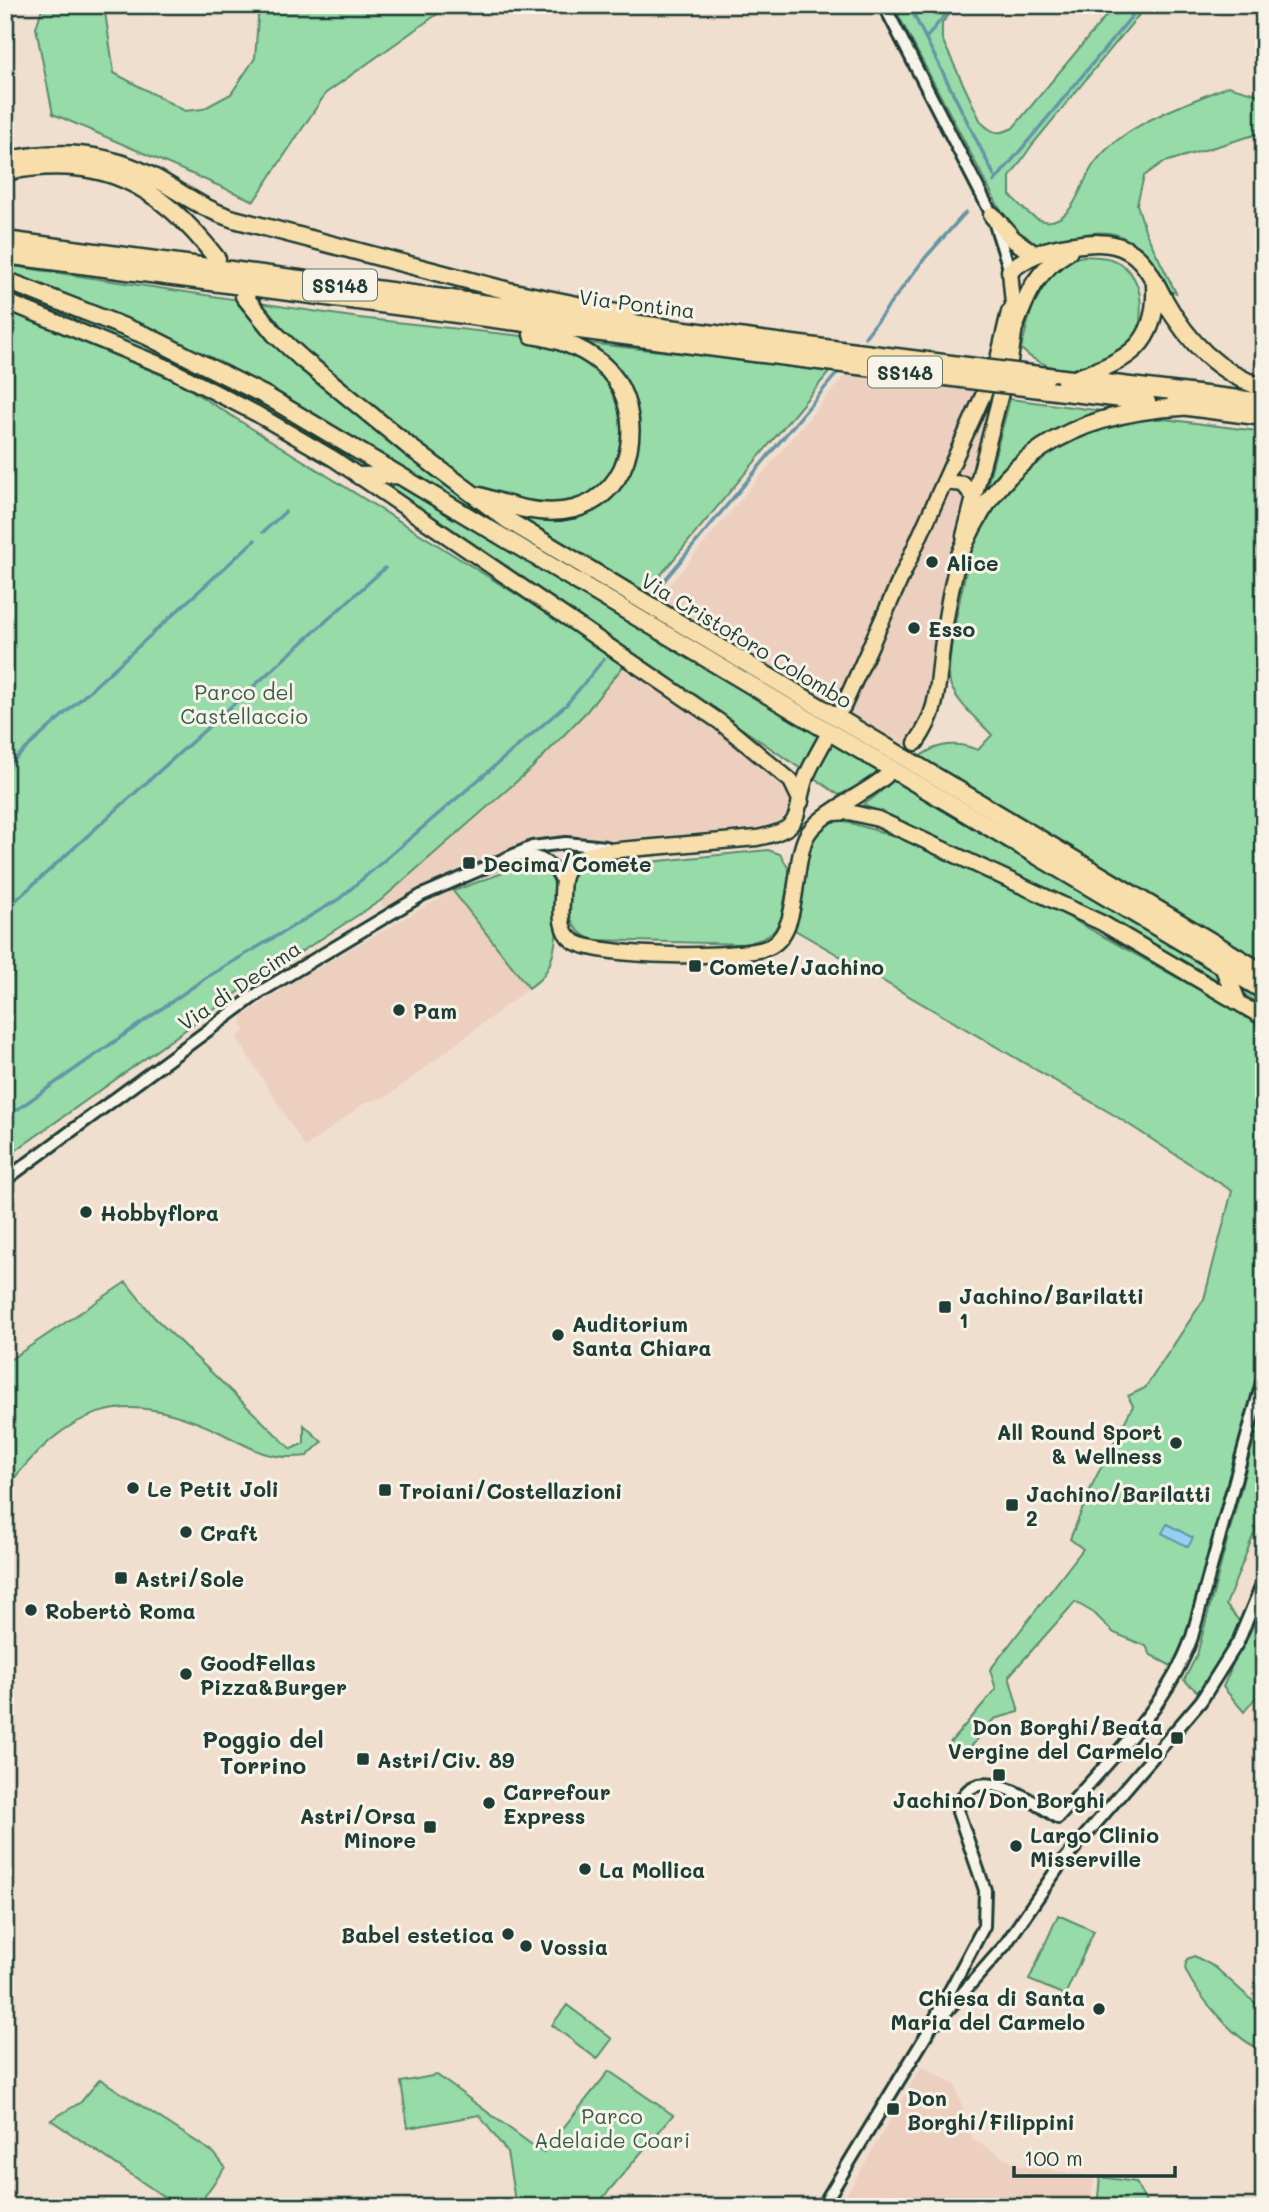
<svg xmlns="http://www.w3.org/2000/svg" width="1269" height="2212" viewBox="0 0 1269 2212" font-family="Mali,sans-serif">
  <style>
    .built { fill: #eccfbe }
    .green { fill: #96dba8; stroke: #5a8c6e; stroke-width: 2 }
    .water { fill: #93d1f4; stroke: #6596a7; stroke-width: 2 }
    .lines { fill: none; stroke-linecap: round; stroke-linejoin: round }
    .stream { stroke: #6596a7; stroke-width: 3.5 }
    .minor-casing { stroke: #1f3d34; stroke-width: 16 }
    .major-casing { stroke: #1f3d34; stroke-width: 19 }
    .highway-casing { stroke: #1f3d34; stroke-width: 21 }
    .minor { stroke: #f7f3e8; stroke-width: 10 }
    .major { stroke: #f8deab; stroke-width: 14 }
    .highway { stroke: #f8deab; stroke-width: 16 }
    .highway-bridge-casing { stroke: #1f3d34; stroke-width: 21; stroke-linecap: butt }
    .highway-bridge { stroke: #f8deab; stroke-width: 16 }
    .poi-dot { fill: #1f3d34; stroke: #f7f3e8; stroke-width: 2.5 }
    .labels { text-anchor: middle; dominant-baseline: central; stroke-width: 6; stroke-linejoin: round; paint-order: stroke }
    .shield { fill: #f7f3e8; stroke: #60746a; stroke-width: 2 }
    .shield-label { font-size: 19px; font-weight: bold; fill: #1f3d34 }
    .street-label { font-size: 21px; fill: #1f3d34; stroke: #f7f3e8 }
    .poi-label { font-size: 21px; font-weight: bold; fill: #1f3d34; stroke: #f7f3e8; text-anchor: start }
    .park-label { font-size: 21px; fill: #375d4b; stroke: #f7f3e8 }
    .neighbourhood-label { font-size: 23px; font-weight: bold; fill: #1f3d34; stroke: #f7f3e8 }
  </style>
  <rect width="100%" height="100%" fill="#f0decf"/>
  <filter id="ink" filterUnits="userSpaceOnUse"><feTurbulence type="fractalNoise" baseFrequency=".0143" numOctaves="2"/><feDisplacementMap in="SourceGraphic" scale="14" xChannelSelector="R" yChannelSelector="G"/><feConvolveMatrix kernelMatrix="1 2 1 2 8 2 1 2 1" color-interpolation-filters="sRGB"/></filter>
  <g filter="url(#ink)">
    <path class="built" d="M846,374l149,18 -37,123 -18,90 -7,81 -10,36 -15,24 -253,-144z
      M626,663l160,121 5,20 -4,10 -11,9 -19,5 -143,12 -72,-3 -84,32 -73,40 -5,-8 152,-133 55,-57z
      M453,891l76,97 -141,108 -22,6 -61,45 -68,-109 8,-9 -4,-7 1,-5 56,-38z
      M922,2066l33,19 18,55 43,25 78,12 -4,30h-251z"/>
    <path class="green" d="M43,5h61l10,68 71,38 18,-2 28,-15 24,-36 4,-53h191l-124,88 -72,108 -201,-87 -17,-86z
      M893,5h29l10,8 14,-8h11l-15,18v16l39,83c12,12 17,13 32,6l102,-123h32l-115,140 -22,32v18c11,11 27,32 45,25 22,-8 26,-38 39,-56 29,-41 90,-58 134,-78l36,10v36l-102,31 -18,13 -7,28 9,29 30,60 -10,-3c-37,-72 -61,-64 -131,-42l-16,-12 -14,-17z
      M1084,256c8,1 21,0 29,4 33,14 30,51 24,79 -11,8 -21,17 -33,24 -26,15 -64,5 -83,-14 11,-40 16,-84 63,-93z
      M5,265l354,53 472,52 -197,237 257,153 -29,24 -23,11 -505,-346 -139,-78 -190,-80z
      M5,310l171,71 450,282 -39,48 -55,57 -152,133 -140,90 -235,167z
      M1010,399l254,33v574l-188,-104 -213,-97c40,-25 61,-77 115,-55l14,-15c-14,-15 -33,-30 -41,-49 -13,-30 48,-243 59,-287z
      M837,819l64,19 151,70 212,118v324l-80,292 -11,25 -22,-12 -5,-9 -32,-13 -20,-20 -19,-11 -66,74 10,36 -25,7 -28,34 -18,-8 48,-56 -6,-19 93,-121 -13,-10 24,-58 39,-75 -5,-10 17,-8 59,-89 28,-108 -118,-76 -319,-185 13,-80 7,-19z
      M768,850l12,4 10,17 -9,48 -7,12 -12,8 -16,5 -151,-4c-31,-5 -36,-58 -15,-71z
      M533,862l19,11c6,28 9,75 -7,100 -3,6 -11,11 -16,15l-76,-97z
      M126,1282l28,35 137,132 13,-6v-18l18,17 -15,14c-40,5 -55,-8 -90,-25 -97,-45 -149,-23 -212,59v-127z
      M1264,1401v107l-38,97 14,17 -13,31 -27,41 -16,-14 13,-25z
      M1264,1590v97l-20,25 -21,-25z
      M1058,1915l36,16 -29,64 -36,-15z
      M1194,1956l21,11 49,44v38c-23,-1 -72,-59 -79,-81l2,-9z
      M567,2005l45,34 -15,20 -45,-34z
      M609,2071l64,44 -72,85 7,7h-92l-9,-55 -28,-37 -71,13 -7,-46 36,-7 106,78z
      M100,2079l114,74 11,14 -21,30 9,10h-34l-128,-87 30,-18z
      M1100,2177l36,5 12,25h-51z"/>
    <path class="water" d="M1167,1524l26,14 -5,9 -26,-14z"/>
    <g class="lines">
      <path class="stream" d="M909,5l87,174
        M927,37l26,-32
        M994,182l147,-177
        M865,337l60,-79 41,-46
        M263,532l22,-20
        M663,582l175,-210
        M5,768l250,-228
        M5,910l380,-342
        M5,1118l202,-141 132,-78 227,-194 38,-46"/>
      <defs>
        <path id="minor" d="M884,5l108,210 18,56
          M518,855c22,0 35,7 44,27
          M5,1180l255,-188 162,-97 110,-48 34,-4 40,4
          M938,2021l67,-76 55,-80 141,-164 37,-59 26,-62
          M5,2206l2,1
          M822,2207l105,-173 57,-108 1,-36 -27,-78c9,-57 76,-11 100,6 49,-56 109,-110 134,-181l72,-262"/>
        <path id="major" d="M1010,271l5,55 -5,35
          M5,301l161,66 91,47 77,45 386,263 71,59 10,21
          M998,359l11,-47
          M944,482l19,2 11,13
          M964,536l37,-143
          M843,707l142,-316
          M825,740c-7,13 -15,26 -20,40 -12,38 0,48 -48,58l-161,14 -23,9c-11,11 -11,24 -11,39 -1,14 -2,31 10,40 21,18 175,20 199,6 30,-17 21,-80 35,-109 10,-22 59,-43 80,-61
          M916,743c25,-35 21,-62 27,-102 3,-29 9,-57 16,-85
          M834,813l15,-1 29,7 224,104 162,95"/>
        <path id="highway" d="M5,161c54,-12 103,-9 152,18 26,15 48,31 77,40l275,72 117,24
          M5,172c95,-20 155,12 212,87
          M992,215l21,24 22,16
          M5,240l756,100
          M5,255l749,98
          M1010,271c16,-15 37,-22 58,-25 20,-3 41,-6 59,4 19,10 28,33 38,51 23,41 53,72 99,87
          M5,280l142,56 121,61 996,594
          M244,296l31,38 26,24 110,90 98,73 755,452
          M1015,326c12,-33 23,-57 54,-75
          M1047,376l217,26
          M1077,378c52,-18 81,-34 78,-93
          M1056,391l91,11
          M1173,405l91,12
          M359,476l40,-1
          M480,496c30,10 62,21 94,13 61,-16 73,-96 34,-139 -20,-21 -49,-31 -76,-35
          M956,565c39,-107 115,-152 225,-158
          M1223,966l14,35"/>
      </defs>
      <use href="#minor" class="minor-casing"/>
      <use href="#major" class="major-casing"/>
      <use href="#highway" class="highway-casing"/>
      <use href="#minor" class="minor"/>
      <use href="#major" class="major"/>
      <use href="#highway" class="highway"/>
      <defs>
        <path id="highway-bridge" d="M761,340l286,36
          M754,353l302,38"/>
      </defs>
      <use href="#highway-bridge" class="highway-bridge-casing"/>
      <use href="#highway-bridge" class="highway-bridge"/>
    </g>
  </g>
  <g class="poi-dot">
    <circle cx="932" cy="562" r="7"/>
    <circle cx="914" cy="628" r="7"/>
    <rect x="462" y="856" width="14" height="14" rx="3.5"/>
    <rect x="688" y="959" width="14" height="14" rx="3.5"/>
    <circle cx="399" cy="1010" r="7"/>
    <circle cx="86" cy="1212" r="7"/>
    <rect x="938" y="1300" width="14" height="14" rx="3.5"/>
    <circle cx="558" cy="1335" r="7"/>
    <circle cx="1176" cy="1443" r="7"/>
    <circle cx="133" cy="1488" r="7"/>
    <rect x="378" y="1483" width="14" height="14" rx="3.5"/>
    <rect x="1005" y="1498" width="14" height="14" rx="3.5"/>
    <circle cx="186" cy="1532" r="7"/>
    <rect x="114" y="1571" width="14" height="14" rx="3.5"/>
    <circle cx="31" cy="1610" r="7"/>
    <circle cx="186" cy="1674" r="7"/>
    <rect x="1170" y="1731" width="14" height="14" rx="3.5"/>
    <rect x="356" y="1752" width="14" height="14" rx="3.5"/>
    <rect x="992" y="1768" width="14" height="14" rx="3.5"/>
    <circle cx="489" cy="1803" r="7"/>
    <rect x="423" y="1820" width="14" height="14" rx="3.5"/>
    <circle cx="1016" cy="1846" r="7"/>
    <circle cx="585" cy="1869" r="7"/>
    <circle cx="508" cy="1934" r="7"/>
    <circle cx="526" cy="1946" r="7"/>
    <circle cx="1099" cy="2009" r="7"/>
    <rect x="886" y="2102" width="14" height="14" rx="3.5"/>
  </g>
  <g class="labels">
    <g class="shield">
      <rect x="303" y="269.5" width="74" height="31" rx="5"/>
      <rect x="868" y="356.5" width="74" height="31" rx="5"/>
    </g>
    <g class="shield-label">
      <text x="340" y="285">SS148</text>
      <text x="905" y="372">SS148</text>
    </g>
    <g class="street-label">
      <text transform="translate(637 303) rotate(7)">Via Pontina</text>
      <text transform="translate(747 640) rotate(31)">Via Cristoforo Colombo</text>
      <text transform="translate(239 985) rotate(-34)">Via di Decima</text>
    </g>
    <g class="poi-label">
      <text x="946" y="562">Alice</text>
      <text x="928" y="628">Esso</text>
      <text x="483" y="863">Decima/Comete</text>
      <text x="709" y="966">Comete/Jachino</text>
      <text x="413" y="1010">Pam</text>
      <text x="100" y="1212">Hobbyflora</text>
      <text x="959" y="1295">Jachino/Barilatti<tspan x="959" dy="24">1</tspan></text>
      <text x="572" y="1323">Auditorium<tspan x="572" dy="24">Santa Chiara</tspan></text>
      <text x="1162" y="1431" text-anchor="end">All Round Sport<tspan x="1162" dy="24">&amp; Wellness</tspan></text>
      <text x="147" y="1488">Le Petit Joli</text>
      <text x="399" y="1490">Troiani/Costellazioni</text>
      <text x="1026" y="1493">Jachino/Barilatti<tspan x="1026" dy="24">2</tspan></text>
      <text x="200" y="1532">Craft</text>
      <text x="135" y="1578">Astri/Sole</text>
      <text x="45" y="1610">Robertò Roma</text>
      <text x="200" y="1662">GoodFellas<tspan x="200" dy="24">Pizza&amp;Burger</tspan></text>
      <text x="1163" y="1726" text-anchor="end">Don Borghi/Beata<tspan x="1163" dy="24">Vergine del Carmelo</tspan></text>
      <text x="377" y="1759">Astri/Civ. 89</text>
      <text x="503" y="1791">Carrefour<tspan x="503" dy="24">Express</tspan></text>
      <text x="999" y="1799" text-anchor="middle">Jachino/Don Borghi</text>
      <text x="416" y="1815" text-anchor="end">Astri/Orsa<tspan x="416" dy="24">Minore</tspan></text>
      <text x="1030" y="1834">Largo Clinio<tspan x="1030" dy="24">Misserville</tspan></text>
      <text x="599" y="1869">La Mollica</text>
      <text x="494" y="1934" text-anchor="end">Babel estetica</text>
      <text x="540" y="1946">Vossia</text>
      <text x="1085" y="1997" text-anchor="end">Chiesa di Santa<tspan x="1085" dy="24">Maria del Carmelo</tspan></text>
      <text x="907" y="2097">Don<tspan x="907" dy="24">Borghi/Filippini</tspan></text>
    </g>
    <g class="park-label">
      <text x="244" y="691">Parco del<tspan x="244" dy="24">Castellaccio</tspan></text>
      <text x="612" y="2115">Parco<tspan x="612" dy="24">Adelaide Coari</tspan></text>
    </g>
    <g class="neighbourhood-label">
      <text x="263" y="1739">Poggio del<tspan x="263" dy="26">Torrino</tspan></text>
    </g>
  </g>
  <rect width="1269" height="2212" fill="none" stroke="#f7f3e8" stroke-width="28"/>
  <rect x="14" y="14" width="1241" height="2184" fill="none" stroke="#1f3d34" stroke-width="2.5" filter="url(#ink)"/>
  <path d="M1014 2166v10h161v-10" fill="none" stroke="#1f3d34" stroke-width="3.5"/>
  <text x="1024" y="2166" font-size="21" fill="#1f3d34" stroke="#f7f3e8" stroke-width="5" paint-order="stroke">100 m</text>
</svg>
